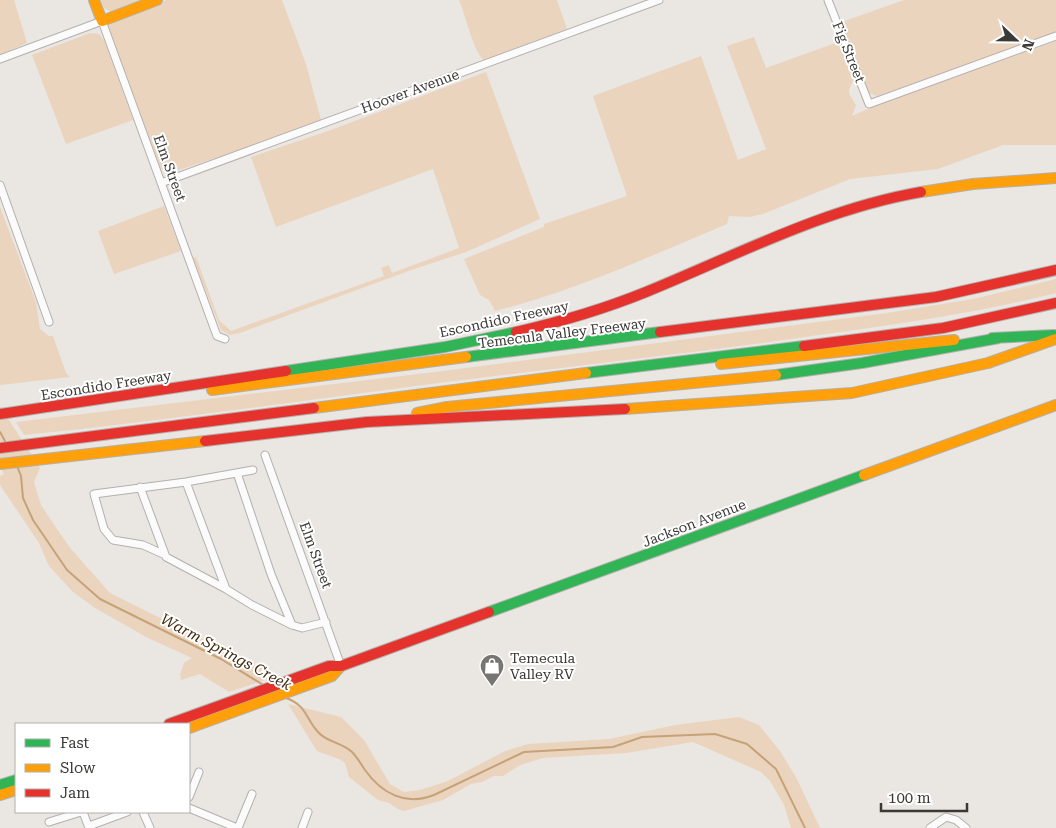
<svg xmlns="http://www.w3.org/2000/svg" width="1056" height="828" viewBox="0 0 1056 828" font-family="'Roboto Serif',serif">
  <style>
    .green { fill: #ebd4bd }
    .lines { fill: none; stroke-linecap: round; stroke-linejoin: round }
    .stream { stroke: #c6a279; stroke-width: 2 }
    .street-casing { stroke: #b3b0ad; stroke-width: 9 }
    .fast-casing { stroke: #b3b0ad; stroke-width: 12 }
    .slow-casing { stroke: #b3b0ad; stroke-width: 12 }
    .jam-casing { stroke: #b3b0ad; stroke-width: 12 }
    .street { stroke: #fcfbfb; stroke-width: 7 }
    .fast { stroke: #30b455; stroke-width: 10 }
    .slow { stroke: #ff9f0a; stroke-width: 10 }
    .jam { stroke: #e5322d; stroke-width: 10 }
    .labels { text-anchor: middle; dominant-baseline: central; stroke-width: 4; stroke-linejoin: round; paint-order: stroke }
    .street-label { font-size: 14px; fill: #3b3936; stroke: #fff }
    .poi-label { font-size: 14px; fill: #3b3936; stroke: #fff; text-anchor: start }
    .water-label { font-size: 15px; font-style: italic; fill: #402b11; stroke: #fff }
  </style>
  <rect width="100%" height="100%" fill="#eae6e2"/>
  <path class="green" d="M0,0h14l13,43 -27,12z
    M101,0h46l-34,13 -9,-5z
    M166,0h116l24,64 15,56 -45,18 -103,34 -12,-3 -53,-142 5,-7z
    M459,0h98l10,29 -83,31c-10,-6 -19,-47 -25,-60z
    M904,0h152v33l-179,63 -8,-3 -27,-71z
    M90,33l9,1 5,6 29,80 -67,24 -34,-89z
    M754,37l12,31 75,-27 14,36c-8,16 -8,14 1,28l-4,11 38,-17 166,-58v104h-53l-65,24 -88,10 -87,35 -13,3 -21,-1 -2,8c-76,32 -152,67 -232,87l-6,-11 -9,-5 -16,-36 80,-32v-3l83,-28 -34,-100 108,-40 37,104 28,-11 -39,-103z
    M486,72l54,147 -74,33 -52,17 -174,64 -10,2 -9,-5 -28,-72 3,-1 23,63 12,11 153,-55 -3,-8 8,-3 3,8 67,-25 -26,-79 -157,58 -25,-70 77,-26z
    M164,206l17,45 -67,23 -16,-43z
    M0,207l36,95 4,27 9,7h4l13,37 4,4 -70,8z
    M1056,279v14c-78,20 -157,31 -237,42 -102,15 -204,26 -307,39 -162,19 -325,45 -488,61l-8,-13 419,-50 452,-59 86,-14z
    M0,406l40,62 -6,14 7,23 16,24 14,20 39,44 167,83 -48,16 -29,-18 -19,6 -1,-5 4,-12 8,-5 -44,-20 -53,-30 -22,-16 -24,-26 -10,-23 -39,-58v-9l4,-2 -4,-8z
    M288,704l53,13 23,23 26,44 14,8 16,-2 28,-9 57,-30 23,-7 81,-5 66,-14 64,-8 20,8 21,26 17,28 23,49h-29l-7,-23 -14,-24 -9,-9 -68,-30 -67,11 -83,5 -23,7 -17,11h-9l-12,6 -11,2 -28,16 -39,11 -6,-2 -9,-6 -11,-3 -29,-23 -4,-14 -4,-3 -24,-9z"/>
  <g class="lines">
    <path class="stream" d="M0,432l5,9
      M17,466l4,10 2,22 10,22 34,50 33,29 121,60 44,27
      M286,698c22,8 19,21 33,35 8,9 24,10 33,19 5,5 9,12 13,18 17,24 41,36 69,25l90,-43 89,-5 29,-10 73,-3 32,10 29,25 29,59"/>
    <defs>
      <path id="street" d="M828,0l41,104 187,-68
        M0,59l102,-38 115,315 8,3
        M161,183l498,-183
        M0,185l49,137
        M265,455l76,211
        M237,473l34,101 21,51
        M186,482l40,107 26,16 40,20 10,3 24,-6
        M140,487l26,70 60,32
        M163,554l-20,-9 -30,-5 -9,-11 -10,-35 92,-12 67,-12
        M189,797l10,-25
        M189,808l48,20
        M83,812l6,16
        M143,812l7,16
        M49,822l32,-10
        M89,826l38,-14
        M238,828l14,-34
        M302,828l6,-16
        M930,828l16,-11 10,3 10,8"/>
      <path id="fast" d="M992,338l62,-3
        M466,357l194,-25
        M286,371l159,-24 71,-15
        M586,373l218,-27
        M776,375l86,-12 137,-25
        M489,612l375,-137
        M0,785l16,-5"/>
      <path id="slow" d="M94,0l8,21 55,-21
        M921,192l52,-8 83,-6
        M721,364l233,-24
        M212,390l254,-33
        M314,408l272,-35
        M625,409l227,-16 136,-30 68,-24
        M417,413l30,-6 329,-32
        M0,464l205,-23
        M864,475l192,-70
        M189,728l143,-52 9,-10
        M0,795l16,-5"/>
      <path id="jam" d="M516,332c44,-10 88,-23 130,-40 91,-37 177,-83 275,-100
        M660,332l276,-35 120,-27
        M804,346l139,-18 113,-25
        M0,414l286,-43
        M205,441l162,-19 258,-13
        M0,448l314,-40
        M169,724l160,-58h12l148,-54"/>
    </defs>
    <use href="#street" class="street-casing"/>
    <use href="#fast" class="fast-casing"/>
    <use href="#slow" class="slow-casing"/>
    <use href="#jam" class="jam-casing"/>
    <use href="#street" class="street"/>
    <use href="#fast" class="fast"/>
    <use href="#slow" class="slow"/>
    <use href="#jam" class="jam"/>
  </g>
  <defs>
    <symbol id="shop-pin" viewBox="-11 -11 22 30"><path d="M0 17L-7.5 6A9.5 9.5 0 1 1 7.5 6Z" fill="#787672" stroke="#fff"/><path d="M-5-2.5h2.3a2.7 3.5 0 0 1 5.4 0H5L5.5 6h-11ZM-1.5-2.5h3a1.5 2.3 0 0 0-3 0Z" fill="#fff"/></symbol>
  </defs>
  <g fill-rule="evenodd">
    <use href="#shop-pin" x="478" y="652" width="28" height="38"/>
  </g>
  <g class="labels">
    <g class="street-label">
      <text transform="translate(849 52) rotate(68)">Fig Street</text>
      <text transform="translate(410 91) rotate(-20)">Hoover Avenue</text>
      <text transform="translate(170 168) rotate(70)">Elm Street</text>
      <text transform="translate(504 319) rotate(-12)">Escondido Freeway</text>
      <text transform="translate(562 333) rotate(-7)">Temecula Valley Freeway</text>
      <text transform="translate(106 385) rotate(-9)">Escondido Freeway</text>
      <text transform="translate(694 523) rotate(-21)">Jackson Avenue</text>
      <text transform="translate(316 555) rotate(70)">Elm Street</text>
    </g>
    <g class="poi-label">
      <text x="510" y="658">Temecula<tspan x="510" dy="16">Valley RV</tspan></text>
    </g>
    <g class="water-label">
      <text transform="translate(226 652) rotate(28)">Warm Springs Creek</text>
    </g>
  </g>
  <rect x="15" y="723" width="175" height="90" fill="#ffffff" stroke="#b1b0af"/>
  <rect x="25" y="739" width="25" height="8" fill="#30b455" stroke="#b1b0af"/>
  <text x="60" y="748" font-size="15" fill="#3b3936">Fast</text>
  <rect x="25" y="764" width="25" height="8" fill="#ff9f0a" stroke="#b1b0af"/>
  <text x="60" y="773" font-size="15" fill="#3b3936">Slow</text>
  <rect x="25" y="789" width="25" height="8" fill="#e5322d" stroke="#b1b0af"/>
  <text x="60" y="798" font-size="15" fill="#3b3936">Jam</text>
  <g transform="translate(1016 40) rotate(112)" stroke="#ffffff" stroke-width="4" paint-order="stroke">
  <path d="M0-4L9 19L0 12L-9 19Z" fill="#3b3936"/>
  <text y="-8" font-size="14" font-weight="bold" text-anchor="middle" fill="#3b3936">N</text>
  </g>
  <path d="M881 803v8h86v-8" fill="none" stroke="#3b3936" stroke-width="2.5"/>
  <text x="888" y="803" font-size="15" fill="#3b3936" stroke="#ffffff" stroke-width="4" paint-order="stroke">100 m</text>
</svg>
